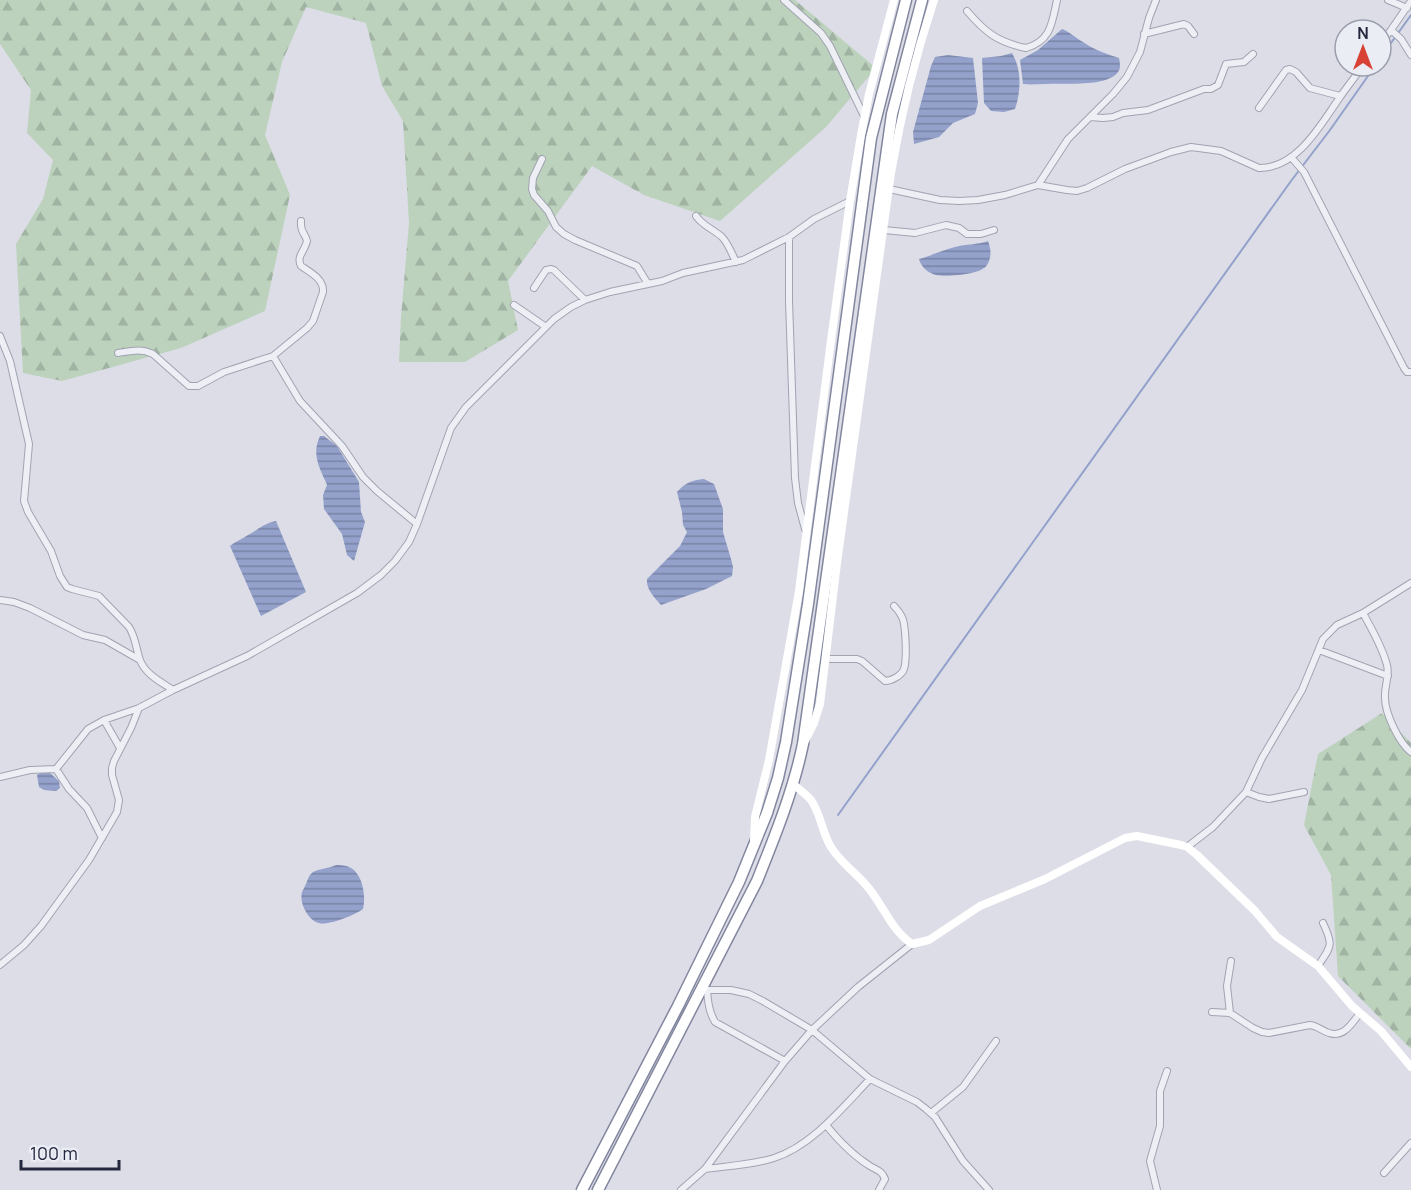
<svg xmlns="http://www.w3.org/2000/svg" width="1411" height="1190" viewBox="0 0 1411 1190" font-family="Manrope,sans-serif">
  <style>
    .forest { fill: url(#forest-firs) }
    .water { fill: url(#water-rules) }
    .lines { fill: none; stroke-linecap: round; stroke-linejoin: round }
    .stream { stroke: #93a1cb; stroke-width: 2 }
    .street-casing { stroke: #a1a3b1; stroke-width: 8 }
    .highway-casing { stroke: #82879f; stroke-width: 13 }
    .street { stroke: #eeeff5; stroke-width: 6 }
    .secondary { stroke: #fff; stroke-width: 8 }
    .highway { stroke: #fff; stroke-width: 10 }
  </style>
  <defs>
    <pattern id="forest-firs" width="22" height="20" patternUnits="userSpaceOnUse" patternTransform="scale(1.5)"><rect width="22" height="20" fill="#bcd2bc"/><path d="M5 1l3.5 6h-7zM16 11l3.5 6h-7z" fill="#a1b4a3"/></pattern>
    <pattern id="water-rules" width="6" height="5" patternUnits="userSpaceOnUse" patternTransform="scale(1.5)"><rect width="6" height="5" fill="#93a1cb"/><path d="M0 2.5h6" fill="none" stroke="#7883a6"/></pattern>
  </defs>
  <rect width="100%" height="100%" fill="#dcdde7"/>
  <path class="forest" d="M0,0h795l81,68 -50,59 -106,94 -76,-26 -52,-29 -84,115 10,49 -53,32h-66l2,-45 8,-94 -6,-102 -21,-35 -16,-63 -60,-16 -24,55 -17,73 25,60 -25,116 -84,37 -119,33 -39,-8 -7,-129 27,-45 10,-39 -26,-27 4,-43 -31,-46z
    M1382,713l29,30v306l-73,-73 -7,-101 -27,-50 14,-71z"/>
  <path class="water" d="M1062,29c8,3 14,9 21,13 11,8 24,12 36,16 1,5 2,10 -1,14 -10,15 -54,11 -70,12 -9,0 -16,1 -25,0l-3,-24 18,-10z
    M1012,53c10,17 9,38 3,56l-11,3 -13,-1 -7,-8 -2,-45 19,-2z
    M948,55l25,3 5,45 -3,11 -22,9 -14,14 -25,7 -1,-12 18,-66 4,-9z
    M988,241c3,8 4,16 -1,24 -6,10 -40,12 -51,10 -8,-2 -15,-8 -17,-16 12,-3 23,-9 36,-12 11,-3 22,-2 33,-6z
    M320,436h4l13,10 22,36 2,30 4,10 -11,39 -7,-6 -5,-21 -18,-25 -1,-14 4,-10c-7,-17 -16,-30 -7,-49z
    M704,479l10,5 9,25v23l8,27 2,8 -1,9 -26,13 -45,16c-7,-8 -15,-16 -14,-26l33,-33 7,-14 -4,-7 -1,-13 -5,-20c8,-9 15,-12 27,-13z
    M276,521l30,71 -45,24 -31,-70c6,-5 12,-7 18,-11 10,-5 16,-12 28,-14z
    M42,772l8,1 9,8 1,7 -4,3 -12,-1 -5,-3 -2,-12z
    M336,865c5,0 10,0 15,3 12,7 15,28 12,41 -8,6 -35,17 -44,14 -11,-3 -20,-20 -17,-31 1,-2 3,-6 4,-8 2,-5 3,-9 7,-12 6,-3 17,-4 23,-7z"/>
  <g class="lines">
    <path class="stream" d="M1381,57l30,-42
      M838,815l453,-634 39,-51 45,-64"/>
    <defs>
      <path id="street" d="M784,0l37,33 9,13 34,70
        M1388,0l19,8
        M967,11c18,21 30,31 59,37 25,-7 26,-25 31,-48
        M1391,30l20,-29
        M1144,34l40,-10 4,2 6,8
        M1381,43l10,-13 10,9 10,16
        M1259,108l27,-38 4,-1 6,3 14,16 30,8
        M1091,117l12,1 10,-1 10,-4 25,-3 56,-21h7l7,-4 8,-21 18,-2 9,-8
        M1291,157l13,15 100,196 3,4h4
        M542,159l-9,19 -1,11 2,6 14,16 8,16 8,7 11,6 62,26 11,18
        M1038,185l30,-46 45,-45 14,-17 13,-25 9,-34 7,-18
        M889,189l51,11 19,1 19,-1 27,-5 33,-10 29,5 10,1 10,-3 38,-19 46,-17 20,-5 30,4 38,17c37,1 61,-42 79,-68 8,-12 17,-23 25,-34
        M696,216c7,10 17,13 26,21 6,6 10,17 14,25
        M884,230l31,3 31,-8 13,3 8,6h14l13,-4
        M789,237v64l6,177 3,25 7,26
        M534,288l12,-18 5,-1 3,1 31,30
        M514,305l32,22
        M0,336l10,25 19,83 -5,57 4,11 23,39 9,25 7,11 5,2 27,7 30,31c7,11 7,22 11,33 5,14 21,22 33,30
        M118,353c13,-2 23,-5 35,1l36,32h9l26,-14 49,-16 34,-28 6,-7 10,-29c1,-13 -12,-19 -22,-26 -5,-10 4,-15 6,-25 -2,-9 -7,-8 -6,-20
        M273,356l27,45 42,45 21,31 14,14 40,33
        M0,600l14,2 16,6 53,27 22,5 35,20
        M1363,613c9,17 19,33 24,52 3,11 -3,22 -2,33 0,15 14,45 26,54
        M1319,650l69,26
        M825,659h32l5,2 23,20c7,0 17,-6 19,-12 3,-9 2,-44 -2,-52 -2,-4 -5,-8 -8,-11
        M104,720l16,28
        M56,769l32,-40 16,-9 35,-12
        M0,777l30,-7 26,-1 13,20 18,19 15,30
        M1246,792l13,5 10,2 35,-7
        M1187,847l26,-20 33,-35 16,-34 40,-68 21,-51 14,-14 26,-12 48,-30
        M0,965l24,-20 17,-19 48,-66 28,-48 2,-12 -7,-25v-7l2,-7 17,-33 8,-20 34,-18 74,-34 110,-63 24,-18 14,-14 14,-19 8,-18 34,-96 15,-21 88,-88 17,-12 14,-7 25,-8 52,-11 21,-8 60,-13 46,-23 25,-18 36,-18
        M1318,966c13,-20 16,-20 5,-43
        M701,990h30l18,4 14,7 49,29 58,49 47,23 9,7 9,8 28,44 26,29
        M707,990c1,12 2,22 8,32l70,39
        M1212,1012l18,1 23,15 9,4 7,1 41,-8c8,1 12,6 19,8 15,5 23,-10 31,-20
        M1230,1013l-3,-27 4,-25
        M931,1113l32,-26 33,-46
        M826,1125c13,16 26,30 44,41 7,4 12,5 15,13l-6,11
        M705,1169c22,-3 47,-4 69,-11 38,-12 69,-51 96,-79
        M1384,1173l27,-30
        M681,1190l24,-21 80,-108 27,-31 46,-43 54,-43
        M1157,1190l-7,-29 10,-35v-35l7,-20"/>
      <path id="highway" d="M582,1190l96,-184 61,-124 28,-69 11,-35 8,-36 22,-138 63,-466 35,-138
        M598,1190l159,-309c18,-45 36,-89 46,-137l89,-630 30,-114"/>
    </defs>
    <use href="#street" class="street-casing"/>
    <use href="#highway" class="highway-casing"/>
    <use href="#street" class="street"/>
    <path class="secondary" d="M805,741l9,-18 6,-19 17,-141 54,-390c10,-59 24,-116 43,-173
      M793,784c6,5 13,10 18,16 10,14 11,33 20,47 9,15 24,25 35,38 17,19 24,44 46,59l17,-4 51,-34 65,-27 80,-41 12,-2 44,9 6,2 10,8 58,56 22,26 41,29 34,40 29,25 30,36
      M754,840l1,-23 14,-57 30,-169 31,-243 20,-147 11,-66 8,-41 25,-94"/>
    <use href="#highway" class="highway"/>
  </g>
  <g transform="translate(1363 48)"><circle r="28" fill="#ebedf5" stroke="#9b9eac" stroke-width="1.5"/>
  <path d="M0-4.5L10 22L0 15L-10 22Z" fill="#d84235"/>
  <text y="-9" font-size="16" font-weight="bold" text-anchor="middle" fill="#24283e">N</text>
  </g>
  <path d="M21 1160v9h98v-9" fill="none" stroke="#24283e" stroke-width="3"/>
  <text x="30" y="1160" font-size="18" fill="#24283e" stroke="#ebedf5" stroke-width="4.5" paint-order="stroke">100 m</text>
</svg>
